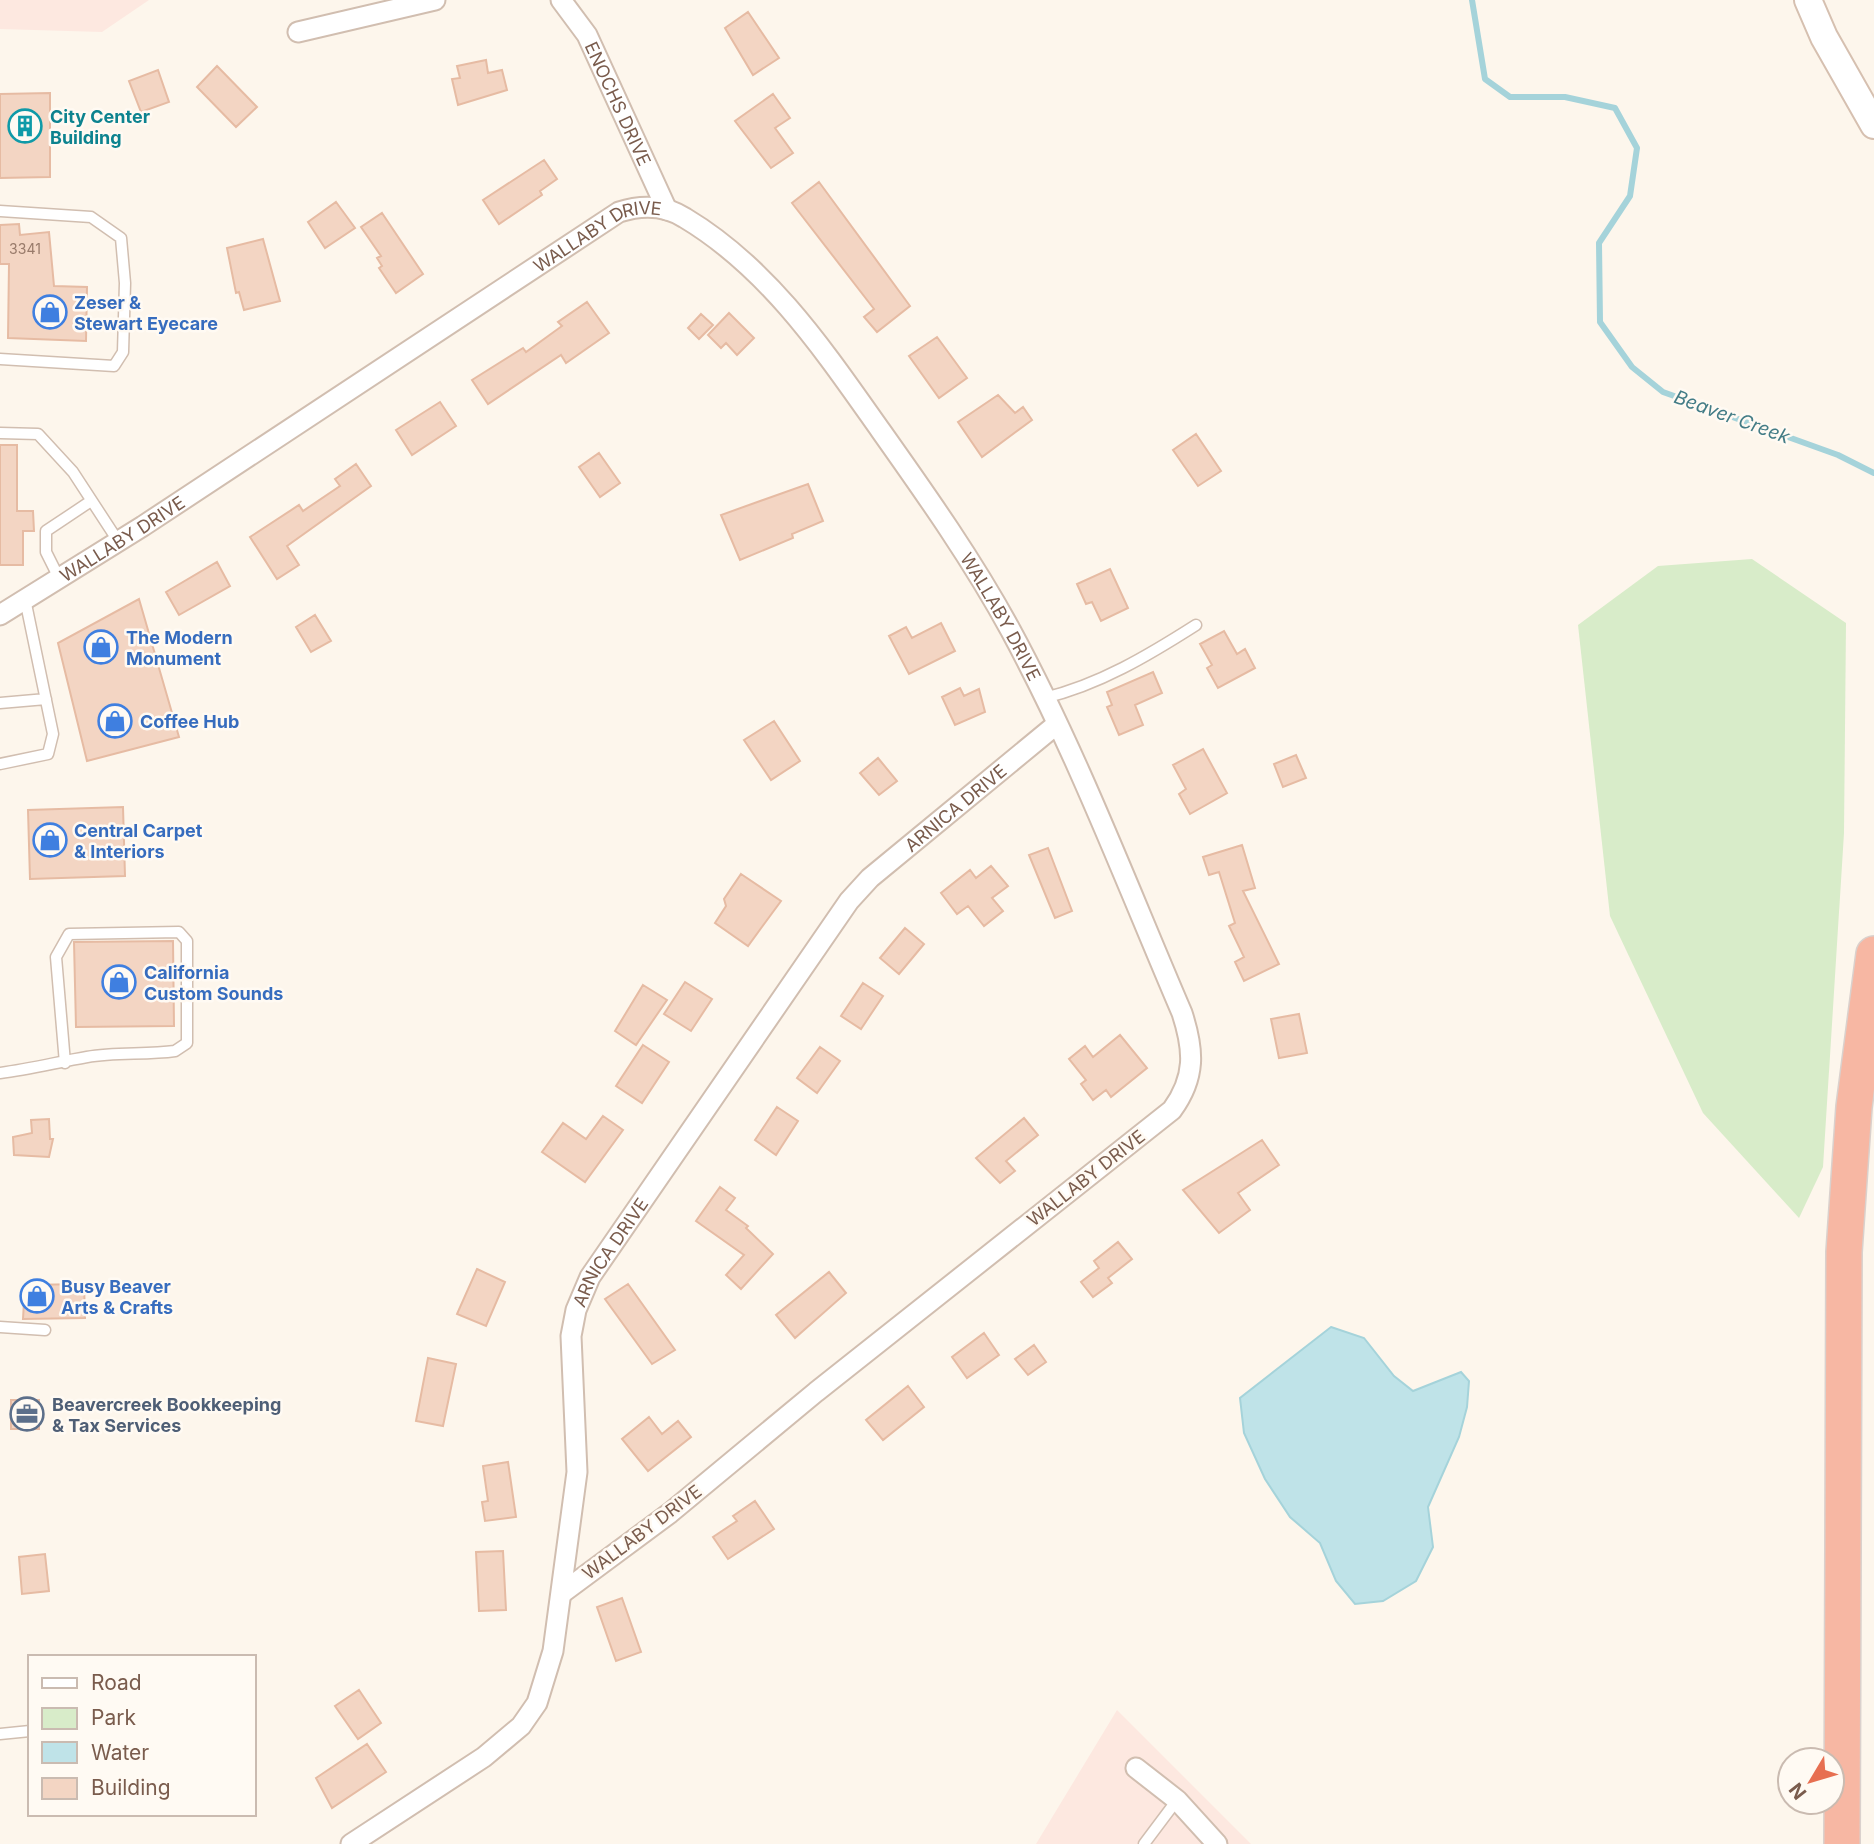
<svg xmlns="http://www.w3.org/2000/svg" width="1874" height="1844" viewBox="0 0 1874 1844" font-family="Inter,sans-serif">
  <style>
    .commercial { fill: #fde8e0 }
    .green { fill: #d8ecc9 }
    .water { fill: #bfe3e8; stroke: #a5d3da; stroke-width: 2 }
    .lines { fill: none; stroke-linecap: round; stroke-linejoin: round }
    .stream { stroke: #a5d3da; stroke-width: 6 }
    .building { fill: #f3d5c3; stroke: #e6bba3; stroke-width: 2 }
    .service-casing { stroke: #d1beb0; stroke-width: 13 }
    .minor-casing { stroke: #d1beb0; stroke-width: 23 }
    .secondary-casing { stroke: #d6c0b0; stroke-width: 30 }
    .motorway-casing { stroke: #dad1cd; stroke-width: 38 }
    .service { stroke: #fff; stroke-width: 10 }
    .minor { stroke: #fff; stroke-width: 19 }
    .secondary { stroke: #fff; stroke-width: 26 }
    .motorway { stroke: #f7b7a3; stroke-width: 35 }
    .labels { text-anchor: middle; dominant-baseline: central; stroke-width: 5; stroke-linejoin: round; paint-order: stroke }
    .number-label { font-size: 14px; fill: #987a6a }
    .street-label { font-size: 18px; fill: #7a5c4d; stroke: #fffaf3 }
    .culture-label { font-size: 18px; font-weight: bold; fill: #0d838f; stroke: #fffaf3; text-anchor: start }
    .shop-label { font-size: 18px; font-weight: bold; fill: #366cbe; stroke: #fffaf3; text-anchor: start }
    .service-label { font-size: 18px; font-weight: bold; fill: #4e5e75; stroke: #fffaf3; text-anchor: start }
    .water-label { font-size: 19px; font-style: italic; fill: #437c86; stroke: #fffaf3 }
  </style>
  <rect width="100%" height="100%" fill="#fdf6ec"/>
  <path class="commercial" d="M0,0h149l-47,32 -102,-3z
    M1117,1710l134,134h-215z"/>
  <path class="green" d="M1752,559l94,64 -2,210 -21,334 -24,51 -96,-105 -93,-197 -32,-291 80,-59z"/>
  <path class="water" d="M1331,1327l33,11 30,38 19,15 48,-19 8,9 -2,26 -8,30 -31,70 5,40 -17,34 -33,20 -28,3 -19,-23 -16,-38 -30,-26 -25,-38 -21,-46 -4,-35z"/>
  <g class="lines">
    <path class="stream" d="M1472,0l13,79 25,18h55l50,11 22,40 -7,48 -31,47 1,79 32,45 31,25 175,63 36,18"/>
  </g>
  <path class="building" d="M748,12l31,46 -26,17 -28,-47z
    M486,60l2,13 14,-3 5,20 -49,15 -6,-26 8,-1 -3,-12z
    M217,66l40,41 -21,20 -39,-40z
    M158,70l11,32 -28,10 -12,-31z
    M50,93v84l-50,1v-84z
    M773,94l17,24 -15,10 18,25 -22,15 -36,-47z
    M544,160l13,19 -17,12 2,4 -43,29 -16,-24z
    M819,182l91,124 -33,26 -13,-15 10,-8 -82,-106z
    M336,202l19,26 -30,20 -17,-26z
    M382,213l41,61 -27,19 -17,-25 3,-2 -5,-8 4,-2 -20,-29z
    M19,224l1,11 29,-3 5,54 33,1 -1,54 -78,-3 1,-74h-9v-39z
    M263,239l17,62 -36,9 -5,-18 -3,1 -9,-45z
    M587,302l22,31 -43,30 -5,-8 -73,49 -16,-24 51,-32 3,4 36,-26 -4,-4z
    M729,313l25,25 -17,17 -11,-12 -5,5 -13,-13z
    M701,314l12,11 -14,14 -11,-11z
    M937,337l30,41 -28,20 -30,-42z
    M998,395l17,18 8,-6 9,13 -50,37 -24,-35z
    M440,402l16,24 -44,29 -16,-25z
    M1196,434l25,37 -23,15 -25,-36z
    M0,445h17v66h16l1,20h-11v34h-23z
    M599,453l21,30 -20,14 -21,-30z
    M356,464l15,22 -84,60 12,19 -22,14 -27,-42 49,-32 4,6 37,-25 -5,-7z
    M808,484l15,37 -31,13 1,4 -53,22 -19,-45z
    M217,562l13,24 -51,29 -13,-23z
    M1110,569l18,39 -27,13 -9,-19 -6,2 -9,-20z
    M139,599l40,138 -92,24 -29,-118z
    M315,615l16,26 -20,11 -15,-25z
    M941,623l14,28 -46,23 -20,-38 17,-9 6,11z
    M1224,631l13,23 8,-5 10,19 -37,20 -11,-20 5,-3 -12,-21z
    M1153,672l9,21 -27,12 8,20 -24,10 -12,-28 5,-2 -5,-13z
    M960,688l4,8 15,-7 6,23 -30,13 -13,-28z
    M774,721l26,40 -29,19 -27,-40z
    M1203,749l24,44 -37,21 -11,-20 7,-5 -13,-24z
    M1296,755l10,23 -23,9 -9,-23z
    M878,758l19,23 -18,14 -19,-22z
    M123,807l2,69 -95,3 -2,-69z
    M1242,845l13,43 -12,3 36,73 -35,17 -9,-19 9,-5 -15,-31 6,-3 -16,-51 -10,3 -6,-18z
    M1048,848l24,63 -17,7 -26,-63z
    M991,866l17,20 -16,12 11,13 -19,15 -16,-20 -11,8 -16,-21 29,-23 6,8z
    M741,874l40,27 -33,45 -33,-23 11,-17 -2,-7z
    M905,928l19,16 -25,30 -19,-16z
    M173,941l1,85 -98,1 -2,-85z
    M685,982l27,17 -21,32 -27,-17z
    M863,983l20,13 -22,33 -20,-13z
    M643,985l24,15 -31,45 -21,-14z
    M1299,1014l8,39 -28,5 -8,-39z
    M1120,1035l27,33 -36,29 -5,-7 -13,10 -12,-16 5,-4 -17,-21 16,-13 8,11z
    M643,1045l26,17 -27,41 -26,-17z
    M820,1047l20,14 -23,32 -20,-15z
    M777,1107l21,14 -22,34 -21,-15z
    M603,1116l20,14 -38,52 -43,-30 21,-29 23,16z
    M1024,1118l14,17 -32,26 9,10 -15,12 -24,-25z
    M49,1119l1,20h3l-4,18 -35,-2 -1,-18 19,-4 -1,-13z
    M1262,1140l17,25 -41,28 12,17 -31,23 -36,-43z
    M720,1187l15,11 -9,12 22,16 -2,2 27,26 -32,35 -15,-14 18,-20 -48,-34z
    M1118,1242l14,17 -24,19 4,5 -19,14 -12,-15 18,-14 -5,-7z
    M477,1269l28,13 -19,44 -29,-12z
    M829,1272l17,21 -51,45 -19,-23z
    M84,1284l1,34 -62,1 2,-34z
    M628,1284l47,66 -23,14 -47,-65z
    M984,1333l15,22 -32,23 -15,-21z
    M1034,1345l12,17 -18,13 -13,-16z
    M428,1358l28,6 -13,62 -27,-5z
    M908,1386l16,21 -41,33 -17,-20z
    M11,1400h28v29h-28z
    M649,1417l13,17 16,-13 13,16 -43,34 -26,-32z
    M508,1462l8,55 -31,4 -3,-19 6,-1 -5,-35z
    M755,1501l19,28 -46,30 -15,-22 24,-16 -4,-5z
    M503,1551l3,59 -27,1 -3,-59z
    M45,1554l4,37 -27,3 -3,-37z
    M622,1598l19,54 -25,9 -19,-54z
    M359,1690l22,33 -23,16 -23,-33z
    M367,1744l19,28 -54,36 -16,-30z"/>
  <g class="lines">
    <defs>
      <path id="service" d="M0,211l91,6 30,21 4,45 -2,69 -9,14 -114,-7
        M0,433l38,1 35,38 45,69
        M59,578l-13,-26v-21l45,-30
        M1044,698c55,-13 105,-43 152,-73
        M0,703l46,-4
        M0,764l48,-10 5,-20 -28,-135
        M0,1073c30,-4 58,-11 87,-16 29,-5 59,-2 88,-6l12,-8v-102l-8,-9 -110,2 -13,23 9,106
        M0,1327l45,3
        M0,1734l30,-3
        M1144,1844l33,-44"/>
      <g id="minor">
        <path id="s1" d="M561,0l26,35 80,175"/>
        <path d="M298,32l137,-32"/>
        <path id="s2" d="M0,615l143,-89 476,-314c22,-7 46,-7 66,6 85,51 140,134 196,213 46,65 92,130 130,200 66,122 116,254 171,382 12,37 14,64 -10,97l-356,282 -146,121 -108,80"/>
        <path d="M1136,1768l41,32 40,44"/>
        <path id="s3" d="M351,1844l133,-87 37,-31 16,-23 16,-52 24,-179 -6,-136 5,-26 14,-33 259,-376 21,-23 187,-154"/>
      </g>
      <path id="secondary" d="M1808,0l16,37 50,88"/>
      <path id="motorway" d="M1842,1844l2,-592 10,-145 20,-153"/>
    </defs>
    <use href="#service" class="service-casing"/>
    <use href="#minor" class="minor-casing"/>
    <use href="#secondary" class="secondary-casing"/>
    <use href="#motorway" class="motorway-casing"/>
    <use href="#service" class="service"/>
    <use href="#minor" class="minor"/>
    <use href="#secondary" class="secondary"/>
    <use href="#motorway" class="motorway"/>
  </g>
  <defs>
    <symbol id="building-ring" viewBox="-11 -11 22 22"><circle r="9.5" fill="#fffaf3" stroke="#0f9aa8" stroke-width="1.5"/><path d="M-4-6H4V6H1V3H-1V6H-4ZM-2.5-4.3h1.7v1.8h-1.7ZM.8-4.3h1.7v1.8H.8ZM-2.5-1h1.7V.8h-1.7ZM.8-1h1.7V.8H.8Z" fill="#0f9aa8"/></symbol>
    <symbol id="shop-ring" viewBox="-11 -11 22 22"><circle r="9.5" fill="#fffaf3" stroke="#3f7fe0" stroke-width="1.5"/><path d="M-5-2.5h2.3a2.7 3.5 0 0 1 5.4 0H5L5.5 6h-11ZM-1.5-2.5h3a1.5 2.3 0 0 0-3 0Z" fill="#3f7fe0"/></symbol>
    <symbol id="office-ring" viewBox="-11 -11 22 22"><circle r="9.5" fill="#fffaf3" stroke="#5c6f8a" stroke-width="1.5"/><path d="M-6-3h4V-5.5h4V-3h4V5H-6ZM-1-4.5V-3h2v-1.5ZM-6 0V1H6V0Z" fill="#5c6f8a"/></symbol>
  </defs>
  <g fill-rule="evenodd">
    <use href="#building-ring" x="6" y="107" width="38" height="38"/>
    <use href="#shop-ring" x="31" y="293" width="38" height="38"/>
    <use href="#shop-ring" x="82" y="628" width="38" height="38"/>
    <use href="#shop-ring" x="96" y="702" width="38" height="38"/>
    <use href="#shop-ring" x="31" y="821" width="38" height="38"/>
    <use href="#shop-ring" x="100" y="963" width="38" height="38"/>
    <use href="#shop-ring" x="18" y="1277" width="38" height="38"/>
    <use href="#office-ring" x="8" y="1395" width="38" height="38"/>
  </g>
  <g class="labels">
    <g class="number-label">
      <text x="25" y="248">3341</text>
    </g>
    <g class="street-label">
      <text stroke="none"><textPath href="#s1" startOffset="119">ENOCHS DRIVE</textPath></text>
      <text stroke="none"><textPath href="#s2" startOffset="710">WALLABY DRIVE</textPath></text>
      <text stroke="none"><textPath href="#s2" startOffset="144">WALLABY DRIVE</textPath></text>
      <text stroke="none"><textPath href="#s2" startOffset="1320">WALLABY DRIVE</textPath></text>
      <text stroke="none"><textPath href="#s3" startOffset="1267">ARNICA DRIVE</textPath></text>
      <text transform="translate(1086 1178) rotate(-38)">WALLABY DRIVE</text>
      <text stroke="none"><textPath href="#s3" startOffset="700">ARNICA DRIVE</textPath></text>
      <text transform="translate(642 1532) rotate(-37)">WALLABY DRIVE</text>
    </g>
    <g class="culture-label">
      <text x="50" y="116">City Center<tspan x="50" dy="21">Building</tspan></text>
    </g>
    <g class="shop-label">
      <text x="74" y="302">Zeser &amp;<tspan x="74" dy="21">Stewart Eyecare</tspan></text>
      <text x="126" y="637">The Modern<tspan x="126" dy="21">Monument</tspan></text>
      <text x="140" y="721">Coffee Hub</text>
      <text x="74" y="830">Central Carpet<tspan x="74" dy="21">&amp; Interiors</tspan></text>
      <text x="144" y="972">California<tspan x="144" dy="21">Custom Sounds</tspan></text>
      <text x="61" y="1286">Busy Beaver<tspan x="61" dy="21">Arts &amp; Crafts</tspan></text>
    </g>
    <g class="service-label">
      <text x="52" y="1404">Beavercreek Bookkeeping<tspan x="52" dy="21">&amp; Tax Services</tspan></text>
    </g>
    <g class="water-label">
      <text transform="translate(1732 417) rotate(20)">Beaver Creek</text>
    </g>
  </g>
  <rect x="28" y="1655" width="228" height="161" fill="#fffaf3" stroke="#cabbb1" stroke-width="2"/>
  <rect x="42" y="1678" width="35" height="10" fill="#ffffff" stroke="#cabbb1" stroke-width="2"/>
  <text x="91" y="1690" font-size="21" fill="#7a5c4d">Road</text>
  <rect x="42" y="1708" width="35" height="21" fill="#d8ecc9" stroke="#cabbb1" stroke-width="2"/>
  <text x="91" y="1725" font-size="21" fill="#7a5c4d">Park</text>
  <rect x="42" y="1742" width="35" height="21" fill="#bfe3e8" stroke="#cabbb1" stroke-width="2"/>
  <text x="91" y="1760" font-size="21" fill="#7a5c4d">Water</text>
  <rect x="42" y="1778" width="35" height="21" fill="#f3d5c3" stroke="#cabbb1" stroke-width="2"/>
  <text x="91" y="1795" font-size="21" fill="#7a5c4d">Building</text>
  <g transform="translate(1811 1781) rotate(232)"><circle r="33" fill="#fffaf3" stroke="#cabbb1" stroke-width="2"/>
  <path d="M0-5L12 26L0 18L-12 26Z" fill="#e76f51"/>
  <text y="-10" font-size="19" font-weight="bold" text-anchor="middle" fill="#7a5c4d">N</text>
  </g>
</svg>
